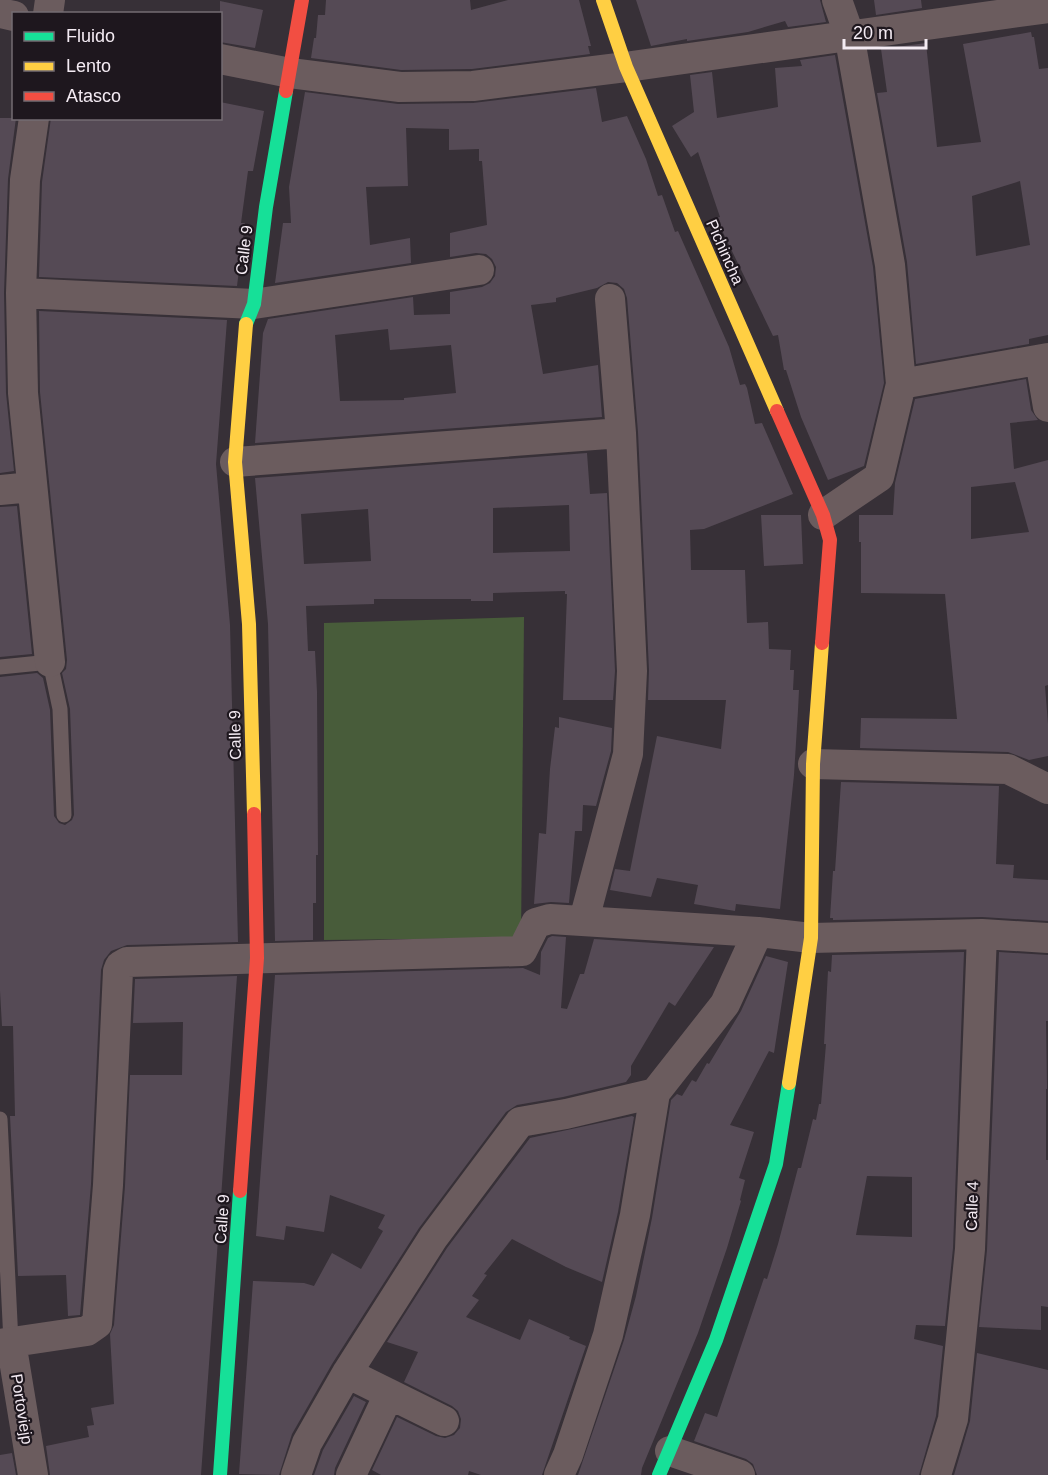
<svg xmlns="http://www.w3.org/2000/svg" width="1048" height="1475" viewBox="0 0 1048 1475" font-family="Arial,sans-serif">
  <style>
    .green { fill: #485c3a }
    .building { fill: #554a55; fill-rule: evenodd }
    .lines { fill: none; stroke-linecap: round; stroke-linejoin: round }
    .lane { stroke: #6b5c5e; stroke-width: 15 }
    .street { stroke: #6b5c5e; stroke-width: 30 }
    .fast { stroke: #16e098; stroke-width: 14 }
    .slow { stroke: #ffcf43; stroke-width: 14 }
    .jam { stroke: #f24e42; stroke-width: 14 }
    .labels { text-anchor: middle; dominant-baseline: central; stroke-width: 4.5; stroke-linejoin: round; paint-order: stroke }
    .street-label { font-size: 16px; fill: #f4ebf3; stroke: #1e171e }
  </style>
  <rect width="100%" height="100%" fill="#373037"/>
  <path class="green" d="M524,617l-3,321 -197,2v-317z"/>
  <path class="building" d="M326,0h144l1,10 37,-10h71l12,46h-3l2,8 -118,15 -71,1 -90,-12 3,-20h2l2,-23h7z
    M636,0h184l6,22 -38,5 -3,-6 -37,11 -61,9v-2l-36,7z
    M874,0h47l1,8 -46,7z
    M220,1l43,9 -8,38 -35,-6z
    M1031,32l1,5h2l5,32 9,-1v267l-19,4v5l-113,20 -9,-102 -30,-169 10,-1 -6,-43 45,-6 11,104 44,-5 -18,-98zM1020,181l10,64 -54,11 -4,-60z
    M835,55l38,212 11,116 -20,83 -36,14 -27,-63 -15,-47h-2l-6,-35 -5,1 -57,-118 4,-1 -22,-65 -7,5 -19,-31 22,-14 -4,-37 22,-3 5,46 61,-11 -3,-39 27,-2 -2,-6z
    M596,88l6,34 25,-6 19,43 12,37 4,-1 13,37 3,-1 51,116 11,38 5,-1 2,4 8,36 7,-1 31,71 -89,35 -14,1 1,40h54l2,53 21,-1 1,27 22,1 -1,20h4l-1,20h6l-1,20 -4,65 -14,134 -44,-5 -1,7 -41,-7 4,-19 -41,-7 -6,19 -41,-7 5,-21 15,2 27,-135 64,13 5,-49h-78l1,-30 -11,-238 -11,-134 -3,-9 -7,-6 -9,-1 -11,6 -41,10v4l-25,3 12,69 55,-9 4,52 -347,26 8,-110 5,-14 145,-22 1,18 36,-1v-22l32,-5 8,-4 5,-7 1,-9 -4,-8 -6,-5 -10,-1 -26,4v-24l37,-8 -5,-64h-3v-12l-30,1v-21l-43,-1 2,58 -42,1 4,58 40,-7 1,25 -136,20 8,-60h8l-2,-36 16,-95 93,12 75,-1zM388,329l2,21 61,-5 5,48 -52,5v2l-64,1 -5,-66z
    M220,102l44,9 -11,60h-5l-7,52h4l-8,63 -198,-9 3,-95 9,-64h169z
    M0,118h16l-8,61 -4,114 2,100 8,78 -14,2z
    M39,311l188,9 -11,144 14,161 8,317 -111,3 -16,6 -7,9 -3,10 -10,214 -11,131 -12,1 -2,-41 -48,1 -8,-160h5l-2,-90h-11l-2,-35v-314l37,-4 6,5 7,32 4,106 5,7 6,2 7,-5 2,-5 -4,-106 -8,-36 4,-4 1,-9 -27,-268z
    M1026,379l5,31 7,10 -28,3 4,46 34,-9v225l-3,1 3,38v32l-19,4 -21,-8 -148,-4 1,-30 96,1 -12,-125 -84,-1v-51h-2v-27h34l2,-32 20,-84zM1015,482l14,50 -58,7v-52z
    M587,453l3,41 17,-1 8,178 -2,29h-50l4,-106h-2v-3l-72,2v8h-22v-2h-97v5l-68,2 2,45h7l2,41 1,163h-2v48h-3v37l-38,1 -7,-317 -13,-146zM569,505l1,46 -77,2v-45zM368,509l3,52 -67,3 -3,-50z
    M17,506l15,148 -32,3v-150z
    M761,515h40l2,49 -39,2z
    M559,717l53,11 -1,23 -15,55 -13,-1 -1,26h-7l-6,72 -18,-1 -17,2 5,-71 7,1 4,-65 5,-42 4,1z
    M841,782l158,4 -3,78 18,1 -1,13 35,2v41l-66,-4 -149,3v-2h-3l3,-47h2z
    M552,936l14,1 -5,71 6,1 13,-35h4l10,-35 120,8 -39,59 -6,-4 -38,64v9l-5,7 -63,15 -46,8 -11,7 -87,116 -87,136 -40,70 -13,41 -40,-1 14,-193 51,2 10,3 18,-33 29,16 22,-38 -5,-3 7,-13 -55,-20 -6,37 -38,-6 -2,14 -28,-4 19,-261 248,-7 17,7 1,-23 7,-14z
    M964,952l-11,296 -8,78 -29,-1 -2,14 29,7 -7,70 -17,59h-162l-4,-11 -7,-5 -52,-18 11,-28 12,4 47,-139 3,1 11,-35 20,-76h3l12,-49 3,1 3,-16h2l5,-60h-2l4,-73 3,1 1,-17zM867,1176l45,1v60l-56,-2z
    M999,952l49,3v66h-2l1,68h-1v71h2v147l-7,-1v24l-62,-3 8,-77z
    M766,956l22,6 -14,91 -5,-2 -39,74 24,7 -15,46 6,2 -5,20 1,1 -14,47 -29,85 -56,135 -1,7h-63l46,-135 12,-44 16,-78 19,-118 6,-6 5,2 10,-16 4,2 11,-19 2,1 32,-53z
    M237,976l-36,499h-151l-4,-29 43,-9 -2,-11 7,-1 -3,-17 23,-4 -4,-70 4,-9 11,-139 5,-111h52l1,-53 -50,1 2,-44z
    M632,1116l2,1 -16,95 -16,70 -36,-15 -54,-28 -28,35 3,1 -15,21 7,4 -13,17 54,23 9,-21 41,18 -1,2 17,7 -44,129h-61l-12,-4 -1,4h-87l-9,-5 25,-53 39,19 9,2 9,-3 6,-7 1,-9 -3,-8 -6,-5 -48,-24 14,-30 -31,-10 60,-94 83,-110z
    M977,1353l71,17v105h-94l16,-54z
    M354,1396l12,6 -31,66 -1,7h-20l9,-25z
    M12,1453l4,22h-16v-20z"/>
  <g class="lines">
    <path class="lane" d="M0,667l50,-5 10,47 4,106
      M0,1119l11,223"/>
    <path class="street" d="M0,13l14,3
      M48,14l2,-14
      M220,59l70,14 110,14 73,-1 153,-19 422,-59
      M34,118l-9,62 -4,113 2,100 27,269
      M21,293l233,11 225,-34
      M1040,360l8,47
      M901,384l147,-26
      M235,462l386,-29
      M0,490l32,-3
      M823,515l56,-38 22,-93 -11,-119 -41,-231 -12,-34
      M813,764l195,5 40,20
      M584,920l44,-166 4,-83 -11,-238 -11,-134
      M11,1342l22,133
      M0,1344l87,-13 10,-7 11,-139 10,-214 2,-5 7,-4 395,-11 14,-28 14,-4 208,13 53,6 171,-4 66,4
      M347,1373l97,48
      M670,1451l70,24
      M296,1475l11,-32 40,-70 86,-135 87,-116 46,-8 89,-21
      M351,1475l38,-81
      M559,1475l9,-20 40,-120 27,-120 20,-122 70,-89 33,-72
      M936,1475l17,-56 17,-170 12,-315"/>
    <path class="fast" d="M246,324l8,-20 12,-97 20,-116
      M220,1475l20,-284
      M659,1475l57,-135 60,-176 13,-81"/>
    <path class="slow" d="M603,0l23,67 151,344
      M246,324l-11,138 14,162 5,190
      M789,1083l22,-145 2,-174 9,-121"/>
    <path class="jam" d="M286,91l16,-91
      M777,411l46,104 7,25 -8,103
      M240,1191l17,-233 -3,-144"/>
  </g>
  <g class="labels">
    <g class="street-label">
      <text transform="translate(244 250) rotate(-83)">Calle 9</text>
      <text transform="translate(725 252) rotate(66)">Pichincha</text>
      <text transform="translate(235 735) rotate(-91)">Calle 9</text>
      <text transform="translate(972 1206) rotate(-88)">Calle 4</text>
      <text transform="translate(222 1219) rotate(-86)">Calle 9</text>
      <text transform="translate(22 1409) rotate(81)">Portoviejp</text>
    </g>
  </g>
  <rect x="12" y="12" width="210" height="108" fill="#1e171e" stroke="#746c73" stroke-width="1.5"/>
  <rect x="24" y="32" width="30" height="9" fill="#16e098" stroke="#746c73" stroke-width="1.5"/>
  <text x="66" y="42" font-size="18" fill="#f4ebf3">Fluido</text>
  <rect x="24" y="62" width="30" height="9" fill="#ffcf43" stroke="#746c73" stroke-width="1.5"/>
  <text x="66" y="72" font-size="18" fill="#f4ebf3">Lento</text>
  <rect x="24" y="92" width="30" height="9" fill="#f24e42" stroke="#746c73" stroke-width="1.5"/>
  <text x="66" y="102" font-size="18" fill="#f4ebf3">Atasco</text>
  <path d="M844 39v9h82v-9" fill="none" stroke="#f4ebf3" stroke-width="3"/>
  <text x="853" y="39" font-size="18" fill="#f4ebf3" stroke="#1e171e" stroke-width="4.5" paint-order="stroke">20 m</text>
</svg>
